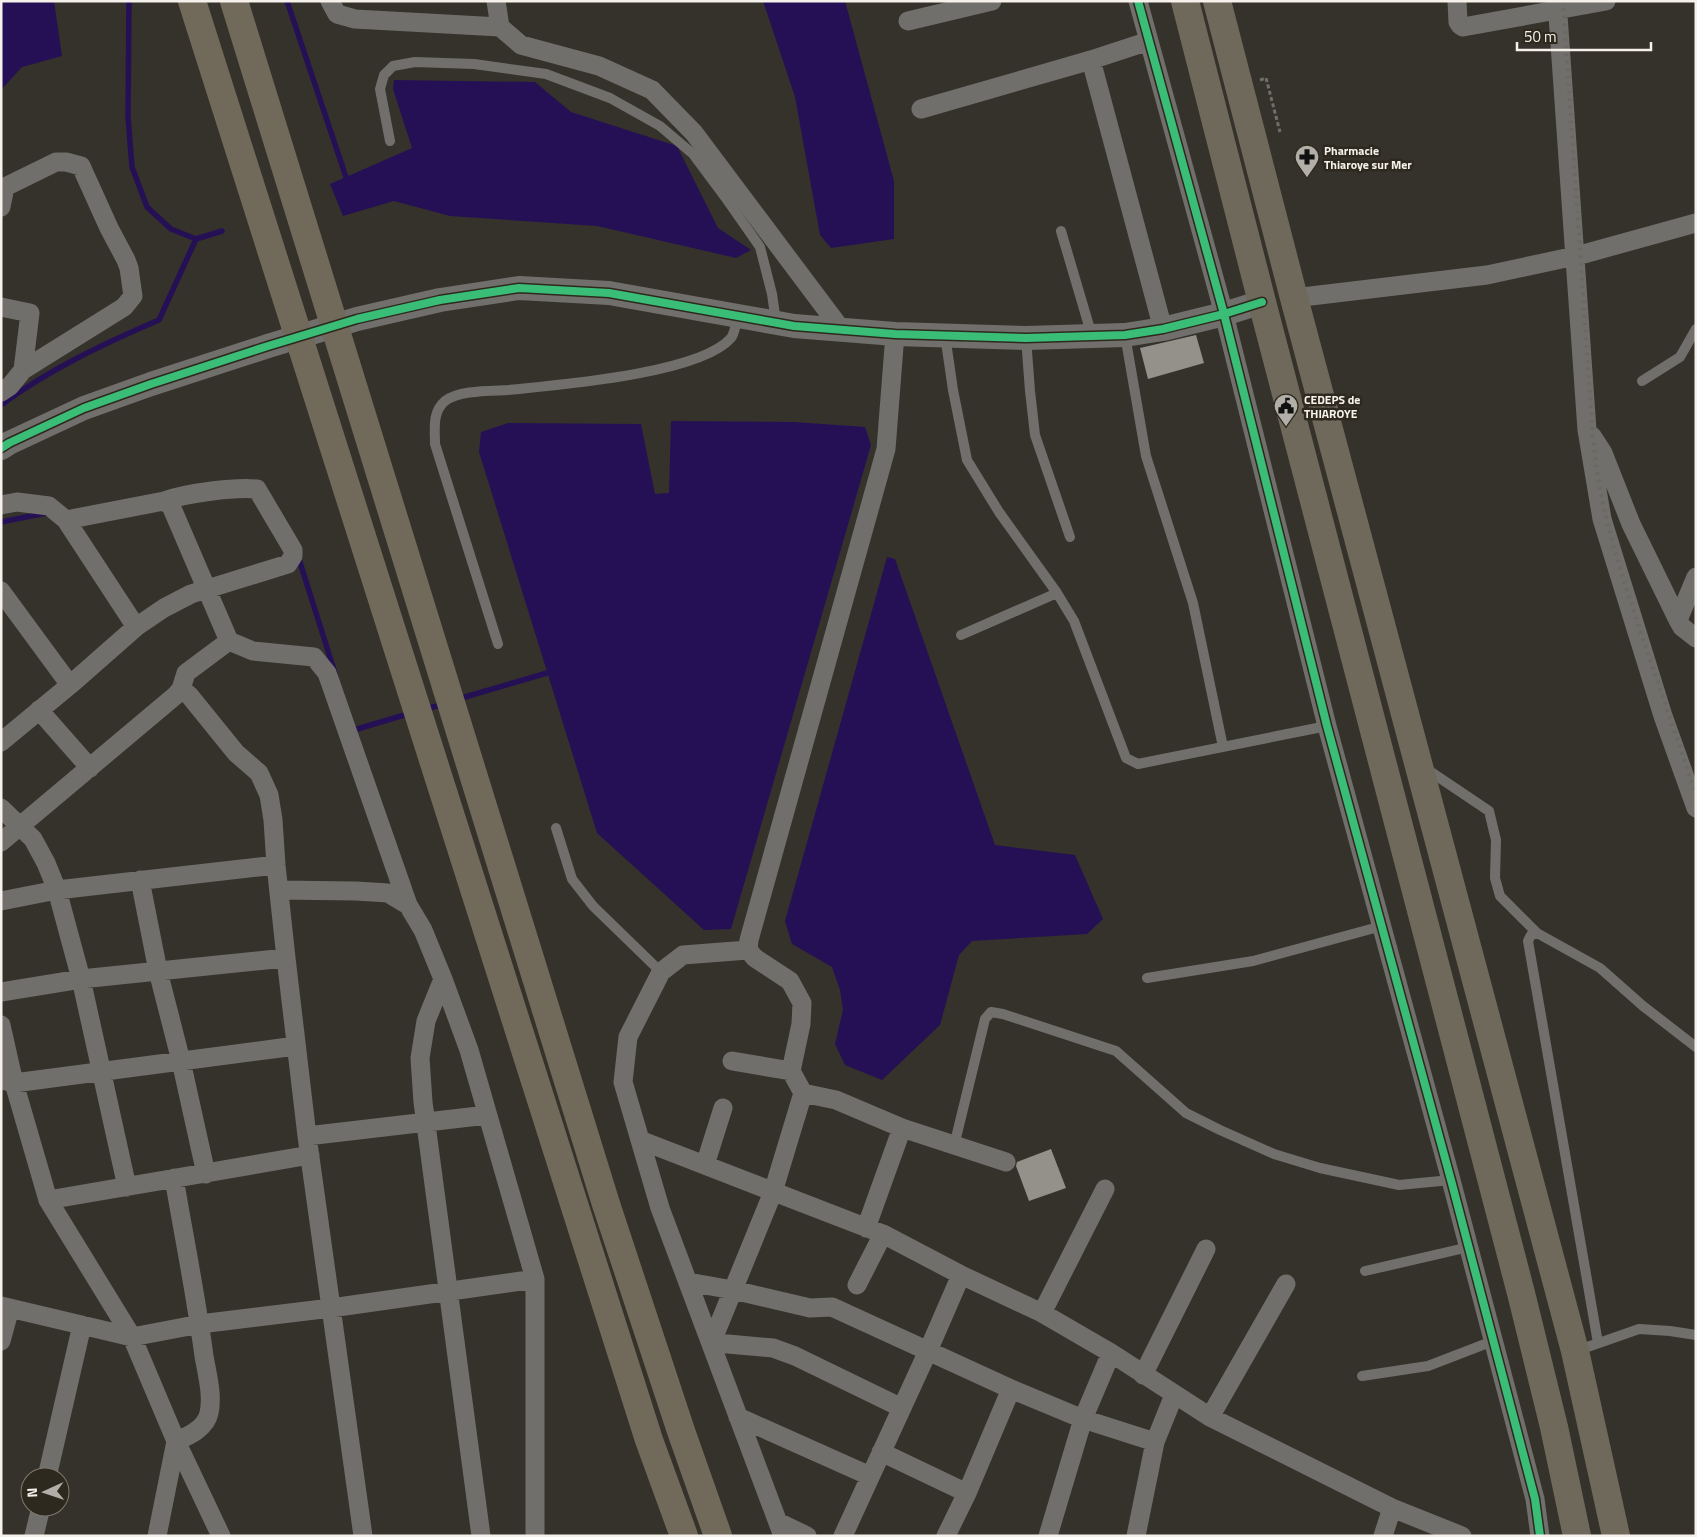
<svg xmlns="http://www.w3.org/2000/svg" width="1697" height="1537" viewBox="0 0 1697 1537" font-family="'Titillium Web',sans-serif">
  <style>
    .water { fill: #251056 }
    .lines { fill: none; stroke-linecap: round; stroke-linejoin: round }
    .stream { stroke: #251056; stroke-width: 5.5 }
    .building { fill: #94918b }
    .path { stroke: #706e68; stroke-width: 3; stroke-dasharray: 4 2.5; stroke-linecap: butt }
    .service { stroke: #716f6b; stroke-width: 10 }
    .minor { stroke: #716f6b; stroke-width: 19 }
    .tertiary { stroke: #716f6b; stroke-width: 24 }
    .trunk { stroke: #6f695c; stroke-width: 28 }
    .motorway { stroke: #71695a; stroke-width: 28 }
    .rail { stroke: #6b6862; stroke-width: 4; stroke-dasharray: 2.5 5; stroke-linecap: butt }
    .cycleway-casing { stroke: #2e291e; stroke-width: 11 }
    .cycleway { stroke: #3abd76; stroke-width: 8 }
    .labels { text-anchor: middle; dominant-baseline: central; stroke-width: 5; stroke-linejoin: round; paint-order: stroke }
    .poi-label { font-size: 12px; font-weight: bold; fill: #f6f2eb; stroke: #2e291e; text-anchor: start }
  </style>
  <rect width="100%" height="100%" fill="#35322b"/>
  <path class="water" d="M1,1h53l8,55 -40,11 -21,23z
    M763,1h82l49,180v58l-63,9 -11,-13 -25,-138z
    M394,80l141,2 36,30 106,34 41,82 33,22 -15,8 -139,-32 -147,-10 -56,-15 -51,15 -13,-32 82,-36 -19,-59z
    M671,421l123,1 71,5 6,18 -140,484 -27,1 -107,-97 -118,-381 2,-20 27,-9 133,1 14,70 14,-1z
    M887,557l8,2 100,286 80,10 28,64 -16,15 -115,7 -13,14 -19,70 -58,55 -37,-15 -10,-21 8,-34 -3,-20 -8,-23 -40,-23 -7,-23z"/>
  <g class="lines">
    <path class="stream" d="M129,1l-1,116 4,50 15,40 24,22 25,10 26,-8
      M287,1l59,176
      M1,405c49,-36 102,-61 158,-85l37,-81
      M1,522l45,-9
      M298,556l37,117
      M458,699l89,-26
      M425,709l20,-5
      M353,727l1,3 57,-17"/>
  </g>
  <path class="building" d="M1196,335l8,28 -56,16 -8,-31z
    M1051,1149l15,39 -37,13 -13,-35 1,-4z"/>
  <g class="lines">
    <path class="path" d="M1260,80l6,-2 14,54"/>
    <path class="service" d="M390,141l-10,-52 4,-14 9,-9 22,-4 59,2 72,10 64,24 50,28 33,28 32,43 35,50 12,47 4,28
      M1061,231l31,105
      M945,335l8,55 14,70 32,52 58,81 17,28 52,137 12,6 189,-38
      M1125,335l21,121 47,147 30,144
      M1026,338l4,53 5,44 35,102
      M1642,381l38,-24 16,-28
      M961,635l96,-42
      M498,644l-63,-200c0,-15 -3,-32 10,-43 14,-11 45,-10 63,-11 49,-5 192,-16 223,-52 4,-5 5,-16 7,-22
      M1425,768l64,43 7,29 -1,38 5,18 37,37
      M556,828l16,51 21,27 68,66
      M1147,978l106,-17 129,-35
      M954,1146l31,-127 6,-7 12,2 113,37 70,62 34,17 54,24 46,14 79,17 52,-5
      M1365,1271l104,-24
      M1598,1343l-70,-402 3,-6 6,-2 63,35 43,38 53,41
      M1576,1351l63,-22 31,2 26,4
      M1362,1376l66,-10 65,-25"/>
    <path class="minor" d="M330,1l7,13 18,5 145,8
      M496,1l4,26 21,18 78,21 53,24 42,43 147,196
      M1138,1l86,313 103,412 124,454 84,319 5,37
      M1457,1l1,21 2,3 3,2 143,-26
      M1557,1l30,429 15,89 61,197 33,92
      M908,21l84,-20
      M1091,60l72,269
      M921,109l170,-49 58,-19
      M1,187h4l51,-25h10l15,4 28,62 17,32 3,8 4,28 -9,11 -101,63
      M1,207l4,-20
      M1294,298l193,-23 93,-20 116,-32
      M1,307l29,6 -7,57 -13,16 -9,6
      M895,334l-9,115 -137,491 -1,10 7,8 35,23 12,22 -1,21 -10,47 12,22 33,7 66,28 104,34
      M1592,436l11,17 28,71 47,96 4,7 14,11
      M1,505l16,-3 32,4 17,14 70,107
      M66,520l98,-19 7,5 58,135 24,10 61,6 13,16 81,232
      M1,591l69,94
      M1678,620l18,-43
      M181,689l8,6 47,58 23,20 10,22 4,25 3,45 10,93 21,178 56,400
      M39,710l51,58
      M1,742l69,-57 66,-58 28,-19 27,-14 97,-30 5,-8v-6l-36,-61c-24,-2 -70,4 -93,12
      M1,808l32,31 13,24 11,27 24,89 46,208
      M1,842l175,-147 5,-6 5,-16 43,-32
      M140,880l18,91 23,90 25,113
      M279,890l77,1 32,2 20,12 15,25 20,49 26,71 66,229v257
      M1,901l56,-11 219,-25
      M748,950l-65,5 -22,17 -33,65 -5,45 37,126 123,328
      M443,979l-17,42 -6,37 3,44 58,434
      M1,992l80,-13 205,-21
      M1,1025l13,58 34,117 84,137 44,104 45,95
      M732,1061l59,10
      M2,1080l12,3 282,-37
      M803,1093l-30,99 -62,152h17l45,4 22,8 107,52
      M307,1136l180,-21
      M640,1140l243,94 78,41 81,38 69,40 99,64 182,91 70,28
      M705,1165l18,-57
      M48,1200l262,-45
      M866,1228l36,-100
      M688,1282l45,8 77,18 22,-1 179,82 72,30 72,23
      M857,1285l26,-51
      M1,1306l131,31 68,-13 131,-16 204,-29
      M1042,1313l63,-124
      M1,1341l9,-33
      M1143,1375l63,-126
      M738,1417l132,59
      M1210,1417l76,-133
      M881,1452l86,41
      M47,1477l35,-152
      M778,1522l29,14
      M34,1536l7,-29
      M157,1536l19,-95c13,-5 30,-13 33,-28 4,-18 -2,-39 -5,-57 -8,-60 -20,-119 -30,-178
      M843,1536l85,-185 33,-76
      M946,1536l21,-43 44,-104
      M1048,1536l35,-117 28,-66
      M1136,1536l19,-94 19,-47
      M1383,1536l9,-28"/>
    <path class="tertiary" d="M1,448l8,-5 75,-35 67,-24 117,-38 89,-27 83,-19 79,-12 90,5 185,33 101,8 131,4 99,-3 38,-6 61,-15 38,-12"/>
    <path class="trunk" d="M1185,1l77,301 259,991 33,134 23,109
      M1217,1l77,297 281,1053 41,185"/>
    <path class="motorway" d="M192,1l457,1439 35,96
      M234,1l372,1203 75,227 37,105"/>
    <path class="rail" d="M1563,1l30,437c6,71 27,132 49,198 18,53 36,106 54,158"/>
    <defs>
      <path id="cycleway" d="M1138,1l86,313 103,412 124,454 84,319 5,37
        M1,448l8,-5 75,-35 67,-24 117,-38 89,-27 83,-19 79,-12 90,5 185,33 101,8 131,4 99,-3 38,-6 61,-15 38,-12"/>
    </defs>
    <use href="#cycleway" class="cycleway-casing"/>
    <use href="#cycleway" class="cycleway"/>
  </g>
  <defs>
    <symbol id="pharmacy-pin" viewBox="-11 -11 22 30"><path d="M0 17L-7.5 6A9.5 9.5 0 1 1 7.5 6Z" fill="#b2afa8" stroke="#2e291e"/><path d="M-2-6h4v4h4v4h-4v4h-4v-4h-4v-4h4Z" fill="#111"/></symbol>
    <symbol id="civic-pin" viewBox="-11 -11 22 30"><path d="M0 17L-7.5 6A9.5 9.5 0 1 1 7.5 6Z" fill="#b2afa8" stroke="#2e291e"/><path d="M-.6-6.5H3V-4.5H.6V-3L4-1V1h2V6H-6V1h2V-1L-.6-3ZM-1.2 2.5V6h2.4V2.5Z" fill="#111"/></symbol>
  </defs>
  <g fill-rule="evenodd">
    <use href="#pharmacy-pin" x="1293" y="143" width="28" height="38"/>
    <use href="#civic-pin" x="1272" y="392" width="28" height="38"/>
  </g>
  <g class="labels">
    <g class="poi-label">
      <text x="1324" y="150">Pharmacie<tspan x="1324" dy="14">Thiaroye sur Mer</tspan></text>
      <text x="1304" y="399">CEDEPS de<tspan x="1304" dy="14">THIAROYE</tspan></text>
    </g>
  </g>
  <rect width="1697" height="1537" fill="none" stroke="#f6f2eb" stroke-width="5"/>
  <g transform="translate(45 1492) rotate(267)"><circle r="24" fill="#2e291e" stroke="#7e7970"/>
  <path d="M0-4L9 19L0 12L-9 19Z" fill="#b2afa8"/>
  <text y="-8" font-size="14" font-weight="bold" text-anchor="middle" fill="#f6f2eb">N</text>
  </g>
  <path d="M1517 42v8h134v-8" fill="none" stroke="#f6f2eb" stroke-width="2.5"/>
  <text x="1524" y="42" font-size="15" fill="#f6f2eb" stroke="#2e291e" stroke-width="4" paint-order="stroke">50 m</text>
</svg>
